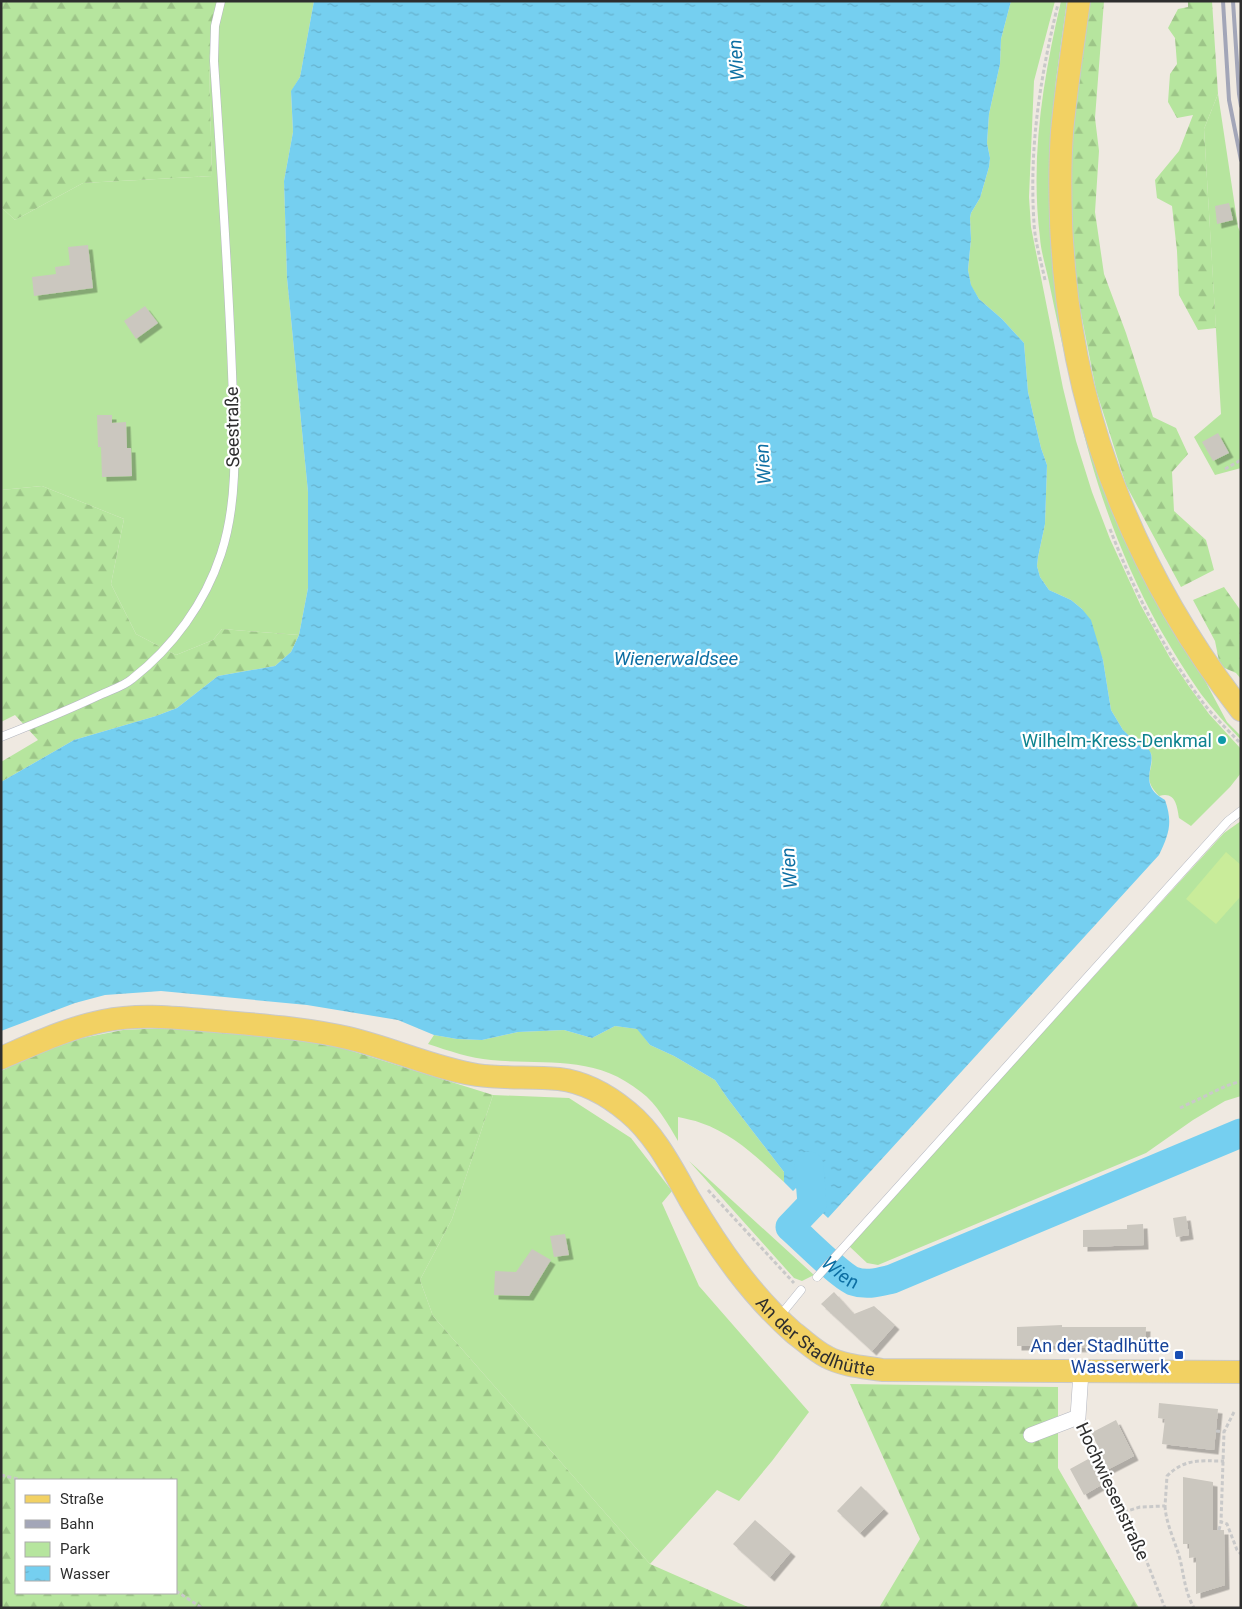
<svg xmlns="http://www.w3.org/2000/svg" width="1242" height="1609" viewBox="0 0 1242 1609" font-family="Roboto,sans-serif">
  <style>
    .green { fill: #b6e59e }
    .forest { fill: url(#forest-firs); fill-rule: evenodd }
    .pitch { fill: #c9ec9a }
    .water { fill: url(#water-ripples) }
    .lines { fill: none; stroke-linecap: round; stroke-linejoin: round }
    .river { stroke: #75cff0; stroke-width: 29 }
    .building { fill: #cbc7bf; filter: url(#shadow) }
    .lane-casing { stroke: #b4b7c1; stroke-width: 9 }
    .street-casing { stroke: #b4b7c1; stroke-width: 16 }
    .primary-casing { stroke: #c9c9c9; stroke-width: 24 }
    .path { stroke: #c9c9c9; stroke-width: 3; stroke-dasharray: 4 2.5; stroke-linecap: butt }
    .lane { stroke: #fff; stroke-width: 8 }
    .street { stroke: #fff; stroke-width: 15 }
    .primary { stroke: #f2d163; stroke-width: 22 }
    .rail { stroke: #a3a6b8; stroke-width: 4 }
    .culture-dot { fill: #0f9aa8; stroke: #fff; stroke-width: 2 }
    .transit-dot { fill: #1a4fb4; stroke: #fff; stroke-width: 2 }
    .labels { text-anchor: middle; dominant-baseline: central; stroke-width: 4.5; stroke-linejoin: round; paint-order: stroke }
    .street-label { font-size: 18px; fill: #2e2e2e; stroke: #fff }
    .culture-label { font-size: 18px; fill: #0d838f; stroke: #fff; text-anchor: end }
    .transit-label { font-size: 18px; fill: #164399; stroke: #fff; text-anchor: end }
    .water-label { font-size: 19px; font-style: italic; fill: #0d6fa3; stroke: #fff }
  </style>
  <defs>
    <pattern id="forest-firs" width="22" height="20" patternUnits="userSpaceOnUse" patternTransform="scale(1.25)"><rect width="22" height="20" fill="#b6e59e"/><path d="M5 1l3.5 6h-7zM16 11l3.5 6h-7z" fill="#9dc588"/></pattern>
    <pattern id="water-ripples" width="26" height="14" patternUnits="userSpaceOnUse" patternTransform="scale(1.25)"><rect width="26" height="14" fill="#75cff0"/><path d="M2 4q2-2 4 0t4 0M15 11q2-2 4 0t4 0" fill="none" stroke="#66b2ce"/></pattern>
    <filter id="shadow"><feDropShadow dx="4.5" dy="4.5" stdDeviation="0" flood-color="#0004"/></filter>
  </defs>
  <rect width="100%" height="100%" fill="#efe9e1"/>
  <path class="green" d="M218,1h96l-14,76 -9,15 2,40 -9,49 3,97 21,214v96l-9,47 -77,-6 -9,11 -37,15 -40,-21 -25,-50 13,-65 -82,-33 -41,4v-283l14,13 68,-37 129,-7 -3,-116z
    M1011,1h44l-21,80 -5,116 2,30 32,161 13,53 16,51 18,47 30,65 30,54 18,27 21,29 32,35v24l-11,14 -39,39 -12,-8c-2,-13 -4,-27 -20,-22 -19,-20 -4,-24 -8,-43l-14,-9 -14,-14 -12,-20 -8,-50 -21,-51 -11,-9 -22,-10 -9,-13 -3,-11 1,-9 7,-33 2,-59 -6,-17 -13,-56 -4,-49 -22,-24 -23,-20 -8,-13 -3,-16 3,-31 -1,-21 1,-5 9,-15 9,-31 1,-9 -3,-15 2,-29 11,-50 1,-25z
    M1061,1h6l-11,79 -5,62 -2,64 6,80 16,96c-8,-33 -15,-66 -22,-100 -3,-15 -8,-30 -9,-44 -10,-80 3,-159 21,-237z
    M1218,94l20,133 3,7v234l-26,7 -21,-38 27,-23 -17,-285z
    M1077,404l25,81 14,36 26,54 27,50 33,50 25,47 14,14v4c-14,-15 -28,-30 -40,-46 -15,-21 -28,-43 -41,-65 -39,-71 -66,-145 -83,-225z
    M1241,821v275l-16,5 -32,19 -47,33 -268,112 -11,-2 -18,-17 375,-413z
    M615,1026l23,3 12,16 24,11 41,24 13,19 56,73v10c-24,-22 -50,-48 -83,-59 -7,-3 -15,-4 -23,-6v24c-10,-17 -21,-37 -37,-49 -46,-38 -96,-27 -150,-32 -21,-2 -42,-9 -63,-16l6,-9 23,4 25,1 36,-8 46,-2 28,8z
    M493,1095l76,3 62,40 41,53 -10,12 37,83 110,126 -37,49 -33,40 -22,-11 -67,74 -217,-248 -13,-36 32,-61z
    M689,1161l125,114 -12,6 -8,-3z"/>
  <path class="forest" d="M1,1h217l-9,59 3,116 -129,7 -68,37 -14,-13z
    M1088,1h16l-9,117 4,33 -4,61 9,62 22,59 27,84 23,11 12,26 -16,18 2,39 32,29 8,30 -33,17 -55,-102 -30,-95 -18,-92 -6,-73 -1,-92z
    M1188,1h24l6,93 -14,35 12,199 -18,2 -19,-35 -2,-44 -5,-45 -15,-8 -2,-18 24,-29 14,-36 -16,3 -9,-16 2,-28 7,-10 -2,-26 -7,-10 10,-19 10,-2z
    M42,486l82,33 -13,65 25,50 40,21 37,-15 9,-11 77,6 -8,17 -16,14 -57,10 -41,32 -21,8 -82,24 -73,42v-20l37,-22 -23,-25 -14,7v-232z
    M1224,587l17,24v68l-5,-6 -16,-7 -5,-25 -22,-41z
    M165,1028l121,10 50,8 157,49 -41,124 -32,61 13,36 217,248 100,44h-749v-537l61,-29 61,-12zM16,1480h160v113h-160z
    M850,1384l208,3v81l81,140h-260l41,-69z"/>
  <path class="pitch" d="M1226,852l15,13v31l-25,28 -30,-25z"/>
  <path class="water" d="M314,1h697l-10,38 -1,25 -11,50 -2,29 3,15 -1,9 -9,31 -9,15 -1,5 1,21 -3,31 3,15 8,14 23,20 22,24 4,49 13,56 6,17 -2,59 -7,33 -1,9 3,11 9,13 22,10 11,9 9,11 12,40 8,50 12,20 19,18h5c15,12 -14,35 18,52 8,23 4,34 -6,55l-331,363 -32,-30 -3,3 -9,-9v-10l-56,-73 -13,-19 -41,-24 -24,-11 -13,-16 -22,-3 -23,12 -28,-8 -46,2 -36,8 -25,-1 -23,-4 -36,-15 -91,-15 -146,-14 -56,4 -30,8 -74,28v-249l73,-42 82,-24 21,-8 41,-32 57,-10 16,-14 8,-17 9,-47v-96l-21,-214 -3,-97 9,-49 -2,-41 9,-14z"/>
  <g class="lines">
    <path class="river" id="s1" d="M809,1166l3,38 -22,23c15,13 48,47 63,54 14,5 26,1 39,-2l349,-146"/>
  </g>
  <path class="building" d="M1229,203l4,17 -16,4 -2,-18z
    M88,245l5,43 -59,8 -2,-19 24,-3 -1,-7 15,-2 -2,-18z
    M145,306l13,17 -22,16 -12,-18z
    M97,415h15v8l14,-1 1,26h4l1,28 -30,1 -1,-30h-3z
    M1218,433l11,20 -16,8 -11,-19z
    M1186,1216l3,19 -13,2 -3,-19z
    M1143,1224l1,21 -61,2v-17l44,-1v-4z
    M565,1234l4,21 -15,2 -4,-21z
    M532,1249l19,11 -22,36 -35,-1 1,-24 21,1z
    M834,1292l20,22 20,-8 21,19 -23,26 -51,-47z
    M1062,1325v2h84l-1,19 -78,2v-3l-50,1v-19z
    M1159,1403l59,6 -4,41 -52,-6 3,-25 -7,-1z
    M1116,1420l18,36 -37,19 6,9 -19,11 -14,-26 31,-17 -10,-19z
    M1183,1477l30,5v48h11l1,55 -29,9v-37l-7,1v-14h-6z
    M861,1486l23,23 -24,24 -23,-22z
    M755,1520l36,32 -21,25 -37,-33z"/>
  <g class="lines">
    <defs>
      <path id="lane" d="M1,737c33,-13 67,-27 99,-42 11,-5 24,-9 32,-16 41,-32 73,-76 89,-125 19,-58 13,-122 11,-182 -4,-104 -11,-207 -18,-311l1,-35 6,-25
        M817,1277l411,-456 13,-10
        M779,1317l22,-27"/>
      <path id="street" d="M1031,1435l47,-18 3,-45"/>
      <g id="primary">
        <path d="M1079,1c-6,44 -13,88 -17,131 -2,29 -2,59 -1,87 0,16 2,33 3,49 14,163 77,314 177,442"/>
        <path id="s2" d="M1,1058c33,-14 67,-30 102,-37 37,-8 75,-3 112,0 44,4 90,7 133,17 43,10 85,30 129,37 27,4 55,1 82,4 25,3 50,17 69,33 27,22 45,58 62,88 29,49 61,95 104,133 11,8 21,18 33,24 17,9 37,10 55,13l359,2"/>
      </g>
    </defs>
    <use href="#lane" class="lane-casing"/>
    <use href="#street" class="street-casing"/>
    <use href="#primary" class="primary-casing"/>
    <path class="path" d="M1045,280c-4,-19 -10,-38 -11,-57 -5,-76 6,-145 24,-219
      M1225,469l16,-9
      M1110,529c24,62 55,123 94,175 11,14 25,27 37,40
      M1180,1108l46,-22 15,-5
      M708,1190l86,93
      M1234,1412l-10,20 -3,90 6,2 10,26 4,4
      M1081,1429l43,83 19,40 22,56
      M1216,1431l8,1
      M1,1475l21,5
      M1165,1506c1,18 10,35 15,53 4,17 5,33 14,49
      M1124,1512l16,-5 25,-1 2,-30c18,-18 33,-15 57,-15
      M1219,1530l2,-8
      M176,1591l26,17"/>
    <use href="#lane" class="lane"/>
    <use href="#street" class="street"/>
    <use href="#primary" class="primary"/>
    <path class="rail" d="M1223,1l6,99 12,60
      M1233,1l6,93 2,12"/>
  </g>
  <circle class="culture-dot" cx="1222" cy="740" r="5"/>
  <rect class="transit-dot" x="1174" y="1350" width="10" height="10" rx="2.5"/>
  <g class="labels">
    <g class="street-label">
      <text transform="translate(232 427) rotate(-91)">Seestraße</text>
      <text stroke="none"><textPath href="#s2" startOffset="948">An der Stadlhütte</textPath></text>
      <text transform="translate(1113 1491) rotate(65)">Hochwiesenstraße</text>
    </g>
    <g class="culture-label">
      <text x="1212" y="740">Wilhelm-Kress-Denkmal</text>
    </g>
    <g class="transit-label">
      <text x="1169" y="1345">An der Stadlhütte<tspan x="1169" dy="21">Wasserwerk</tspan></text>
    </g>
    <g class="water-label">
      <text transform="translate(736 60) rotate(-94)">Wien</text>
      <text transform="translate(763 464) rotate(-94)">Wien</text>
      <text x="676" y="658">Wienerwaldsee</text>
      <text transform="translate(789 868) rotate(-94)">Wien</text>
      <text stroke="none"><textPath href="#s1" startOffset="138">Wien</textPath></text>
    </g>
  </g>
  <rect width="1242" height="1609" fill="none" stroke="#2e2e2e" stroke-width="5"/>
  <rect x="15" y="1479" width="162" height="115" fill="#ffffff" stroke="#ababab"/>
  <rect x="25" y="1495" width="25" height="8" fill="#f2d163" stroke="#ababab"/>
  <text x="60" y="1504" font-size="15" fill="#2e2e2e">Straße</text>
  <rect x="25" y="1520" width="25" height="8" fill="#a3a6b8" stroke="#ababab"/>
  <text x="60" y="1529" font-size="15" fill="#2e2e2e">Bahn</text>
  <rect x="25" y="1542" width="25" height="15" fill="#b6e59e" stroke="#ababab"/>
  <text x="60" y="1554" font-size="15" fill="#2e2e2e">Park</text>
  <rect x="25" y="1566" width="25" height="15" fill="url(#water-ripples)" stroke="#ababab"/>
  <text x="60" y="1579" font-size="15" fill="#2e2e2e">Wasser</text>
</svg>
